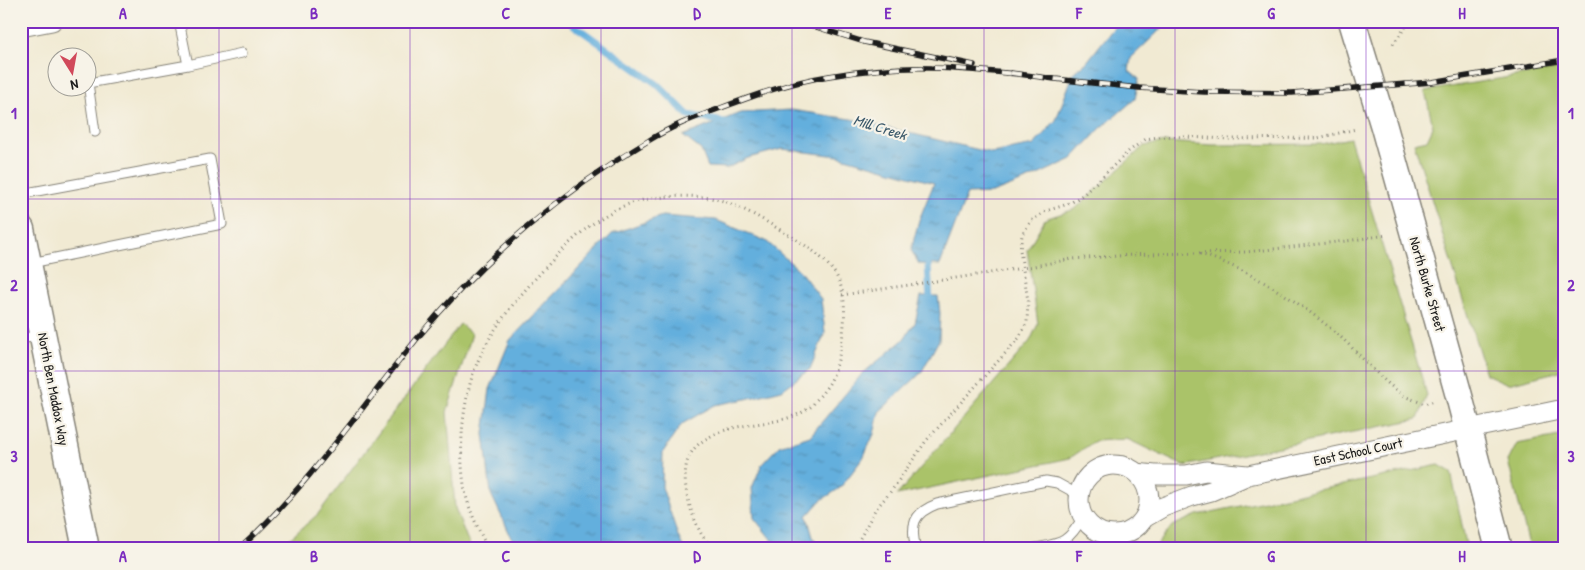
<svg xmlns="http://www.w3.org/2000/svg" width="1585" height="570" viewBox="0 0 1585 570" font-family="'Patrick Hand',sans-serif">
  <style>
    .grass { fill: #aac369; stroke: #637042 }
    .water { fill: url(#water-ripples); stroke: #40667c }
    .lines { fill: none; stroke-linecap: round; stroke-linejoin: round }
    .stream { stroke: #64afdd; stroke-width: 7 }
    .lane-casing { stroke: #868378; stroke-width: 11 }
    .street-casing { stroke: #868378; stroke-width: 21 }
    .secondary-casing { stroke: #868378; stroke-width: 29 }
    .path { stroke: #868378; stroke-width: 3; stroke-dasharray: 1 4; stroke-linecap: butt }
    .lane { stroke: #fff; stroke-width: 9 }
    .street { stroke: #fff; stroke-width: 19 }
    .secondary { stroke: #fff; stroke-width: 26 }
    .rail-casing { stroke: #1c1c1c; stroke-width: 5.5 }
    .rail { stroke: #f7f3e8; stroke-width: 4; stroke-dasharray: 11; stroke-linecap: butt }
    .grid { fill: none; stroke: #7b2cbf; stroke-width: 1; stroke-opacity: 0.55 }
    .labels { text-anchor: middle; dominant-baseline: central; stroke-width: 4.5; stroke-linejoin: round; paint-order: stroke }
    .street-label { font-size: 14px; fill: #1c1c1c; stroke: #f7f3e8 }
    .water-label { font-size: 15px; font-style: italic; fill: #395769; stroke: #f7f3e8 }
    .neatline { fill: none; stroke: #7b2cbf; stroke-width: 2 }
    .grid-label { font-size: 16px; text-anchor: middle; font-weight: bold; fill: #7b2cbf }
  </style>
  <defs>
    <pattern id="water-ripples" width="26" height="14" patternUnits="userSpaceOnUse" patternTransform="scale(1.25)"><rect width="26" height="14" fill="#64afdd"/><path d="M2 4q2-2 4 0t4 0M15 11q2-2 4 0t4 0" fill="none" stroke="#528eb2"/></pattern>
  </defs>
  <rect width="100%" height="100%" fill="#f7f3e8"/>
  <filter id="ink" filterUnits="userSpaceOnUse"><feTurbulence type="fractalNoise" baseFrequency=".02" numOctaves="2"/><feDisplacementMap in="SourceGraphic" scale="10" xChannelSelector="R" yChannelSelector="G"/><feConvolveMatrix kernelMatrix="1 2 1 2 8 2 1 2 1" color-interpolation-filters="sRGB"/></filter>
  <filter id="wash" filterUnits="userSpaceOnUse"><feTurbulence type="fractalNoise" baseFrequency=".0096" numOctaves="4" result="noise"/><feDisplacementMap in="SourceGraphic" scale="20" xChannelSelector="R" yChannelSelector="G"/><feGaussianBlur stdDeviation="1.12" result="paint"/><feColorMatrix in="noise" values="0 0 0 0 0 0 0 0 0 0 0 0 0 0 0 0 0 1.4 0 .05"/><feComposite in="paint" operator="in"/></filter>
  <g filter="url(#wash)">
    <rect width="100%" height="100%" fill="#f1ead3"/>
    <path class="grass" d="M1564,68v302l-56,14 -22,-10 -72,-231 13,-3 6,-13 -8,-36z
      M1350,138l77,257 -9,24 -234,47 -57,-27 -32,2 -25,17 -173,37 133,-154 8,-17 -11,-74 18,-31 30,-10 69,-63 21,-4 48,3 108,-1z
      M460,324l12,10 -25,78 8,96 16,41h-193l40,-35z
      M1564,435v114h-34l-22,-88 9,-17z
      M1439,465l12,7 16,77h-313l18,-23 25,-11z"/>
    <path class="water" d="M1119,21h53l-10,7 -31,30 -2,13 10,8 -4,20 -35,30 -28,30 -43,20 -37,14 -25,1 -27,71 -21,-1 -8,-14 8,-30 15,-37 -96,-27 -56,-7 -34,9 -21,10 -19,-1 -7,-17 -18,-14 57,-23 51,-3 60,9 141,34 42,-8 22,-25 18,-48 12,-9z
      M662,216l54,4 50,21 33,29 22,29 4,34 -15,36 -28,21 -36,9 -31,6 -33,19 -19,28 -1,35 16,49 6,13h-167l-26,-55 -7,-60 6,-45 20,-49 102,-106z
      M921,296h17l2,17 -1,27 -18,33 -42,39 -5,22 -11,24 -23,30 -20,13 -13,15 6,21 8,12h-42l-25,-31 -2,-30 10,-24 17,-18 31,-10 52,-62 41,-34 12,-17z"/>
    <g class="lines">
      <path class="stream" d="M568,21l89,63 31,31 41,8
        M930,255l-2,9 2,40"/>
    </g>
  </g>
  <g filter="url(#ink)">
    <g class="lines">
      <defs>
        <path id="lane" d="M188,65l54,-12
          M95,132l-7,-49 100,-18 -9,-44
          M21,194l189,-35 12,65 -191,39
          M21,339l19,-4
          M1120,535l3,14
          M916,549c-6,-24 -3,-36 21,-45l109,-23 11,2 22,12
          M1031,549c29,-6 36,-4 52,-32"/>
        <path id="street" d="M21,27l31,-6
          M1079 500a35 35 0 1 1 70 0a35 35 0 1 1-70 0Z
          M1136,473l19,2h31l20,-4 41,4
          M1144,518l19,-11 29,-11 19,-5 37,-16 316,-66"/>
        <path id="secondary" d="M1352,21l32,106 75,269 40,153
          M21,229l65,320"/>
      </defs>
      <use href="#lane" class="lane-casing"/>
      <use href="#street" class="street-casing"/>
      <use href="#secondary" class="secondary-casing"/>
      <path class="path" d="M1393,44l17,-23
        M1200,254c48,14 107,52 144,86 20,19 37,40 59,55 7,4 15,6 21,9l11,-3
        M842,295l181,-27 49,-9 76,-5 98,-2 100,-11 41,-6
        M488,549c-9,-19 -19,-38 -23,-58 -6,-35 -4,-72 5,-107 10,-39 37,-74 64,-104 15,-16 30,-33 47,-47 14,-12 31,-23 48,-29 24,-9 73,-11 97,-2 16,6 31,14 46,23 23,14 49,27 64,50 12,21 9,49 5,71 -2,11 -5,24 -10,34 -3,6 -8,12 -12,17 -1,1 -6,7 -6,8 -24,20 -56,16 -84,24 -11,3 -27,10 -35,20 -17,20 -6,57 4,78 3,8 9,15 14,22
        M850,549l8,-7 17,-32 17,-20 34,-49 93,-103 8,-16 1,-21 -8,-51 2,-15 9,-14 15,-10 16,-5 10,-4 12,-8 45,-43 17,-12 19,-3 63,3 90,-1 38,-9"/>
      <use href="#lane" class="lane"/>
      <use href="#street" class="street"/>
      <use href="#secondary" class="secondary"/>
      <defs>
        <path id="rail" d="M797,21l67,21 110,23
          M1011,73l44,6 84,9 65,4 88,1 140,-11 132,-22
          M239,549c70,-63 122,-142 181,-214 63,-76 143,-144 228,-194 22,-14 46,-23 70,-32 37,-14 73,-27 111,-33 31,-5 71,-9 102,-8 29,0 58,4 87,6"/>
      </defs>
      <use href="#rail" class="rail-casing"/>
      <use href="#rail" class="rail"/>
    </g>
  </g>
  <path class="grid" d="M219,21v528M410,21v528M601,21v528M792,21v528M984,21v528M1175,21v528M1366,21v528M21,199h1543M21,371h1543"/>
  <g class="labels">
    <g class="street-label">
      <text transform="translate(1428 284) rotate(74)">North Burke Street</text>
      <text transform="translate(54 389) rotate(79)">North Ben Maddox Way</text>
      <text transform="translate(1358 451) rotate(-12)">East School Court</text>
    </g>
    <g class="water-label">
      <text transform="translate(880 127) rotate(17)">Mill Creek</text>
    </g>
  </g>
  <rect width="1585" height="570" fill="none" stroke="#f7f3e8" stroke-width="55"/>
  <g transform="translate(72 72) rotate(169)"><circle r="24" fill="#f7f3e8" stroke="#9f9d96"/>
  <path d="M0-4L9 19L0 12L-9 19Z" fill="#d1495b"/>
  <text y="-8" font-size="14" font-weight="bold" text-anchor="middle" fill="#1c1c1c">N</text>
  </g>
  <rect x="28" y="28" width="1530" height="514" class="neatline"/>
  <g class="grid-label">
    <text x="123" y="19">A</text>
    <text x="314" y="19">B</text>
    <text x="506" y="19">C</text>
    <text x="697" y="19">D</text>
    <text x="888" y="19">E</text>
    <text x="1079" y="19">F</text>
    <text x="1271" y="19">G</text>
    <text x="1462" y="19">H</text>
    <text x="14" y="119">1</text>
    <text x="1571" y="119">1</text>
    <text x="14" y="291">2</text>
    <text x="1571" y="291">2</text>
    <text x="14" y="462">3</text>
    <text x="1571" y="462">3</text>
    <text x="123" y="562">A</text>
    <text x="314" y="562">B</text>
    <text x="506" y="562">C</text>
    <text x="697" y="562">D</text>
    <text x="888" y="562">E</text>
    <text x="1079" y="562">F</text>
    <text x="1271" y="562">G</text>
    <text x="1462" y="562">H</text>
  </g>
</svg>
